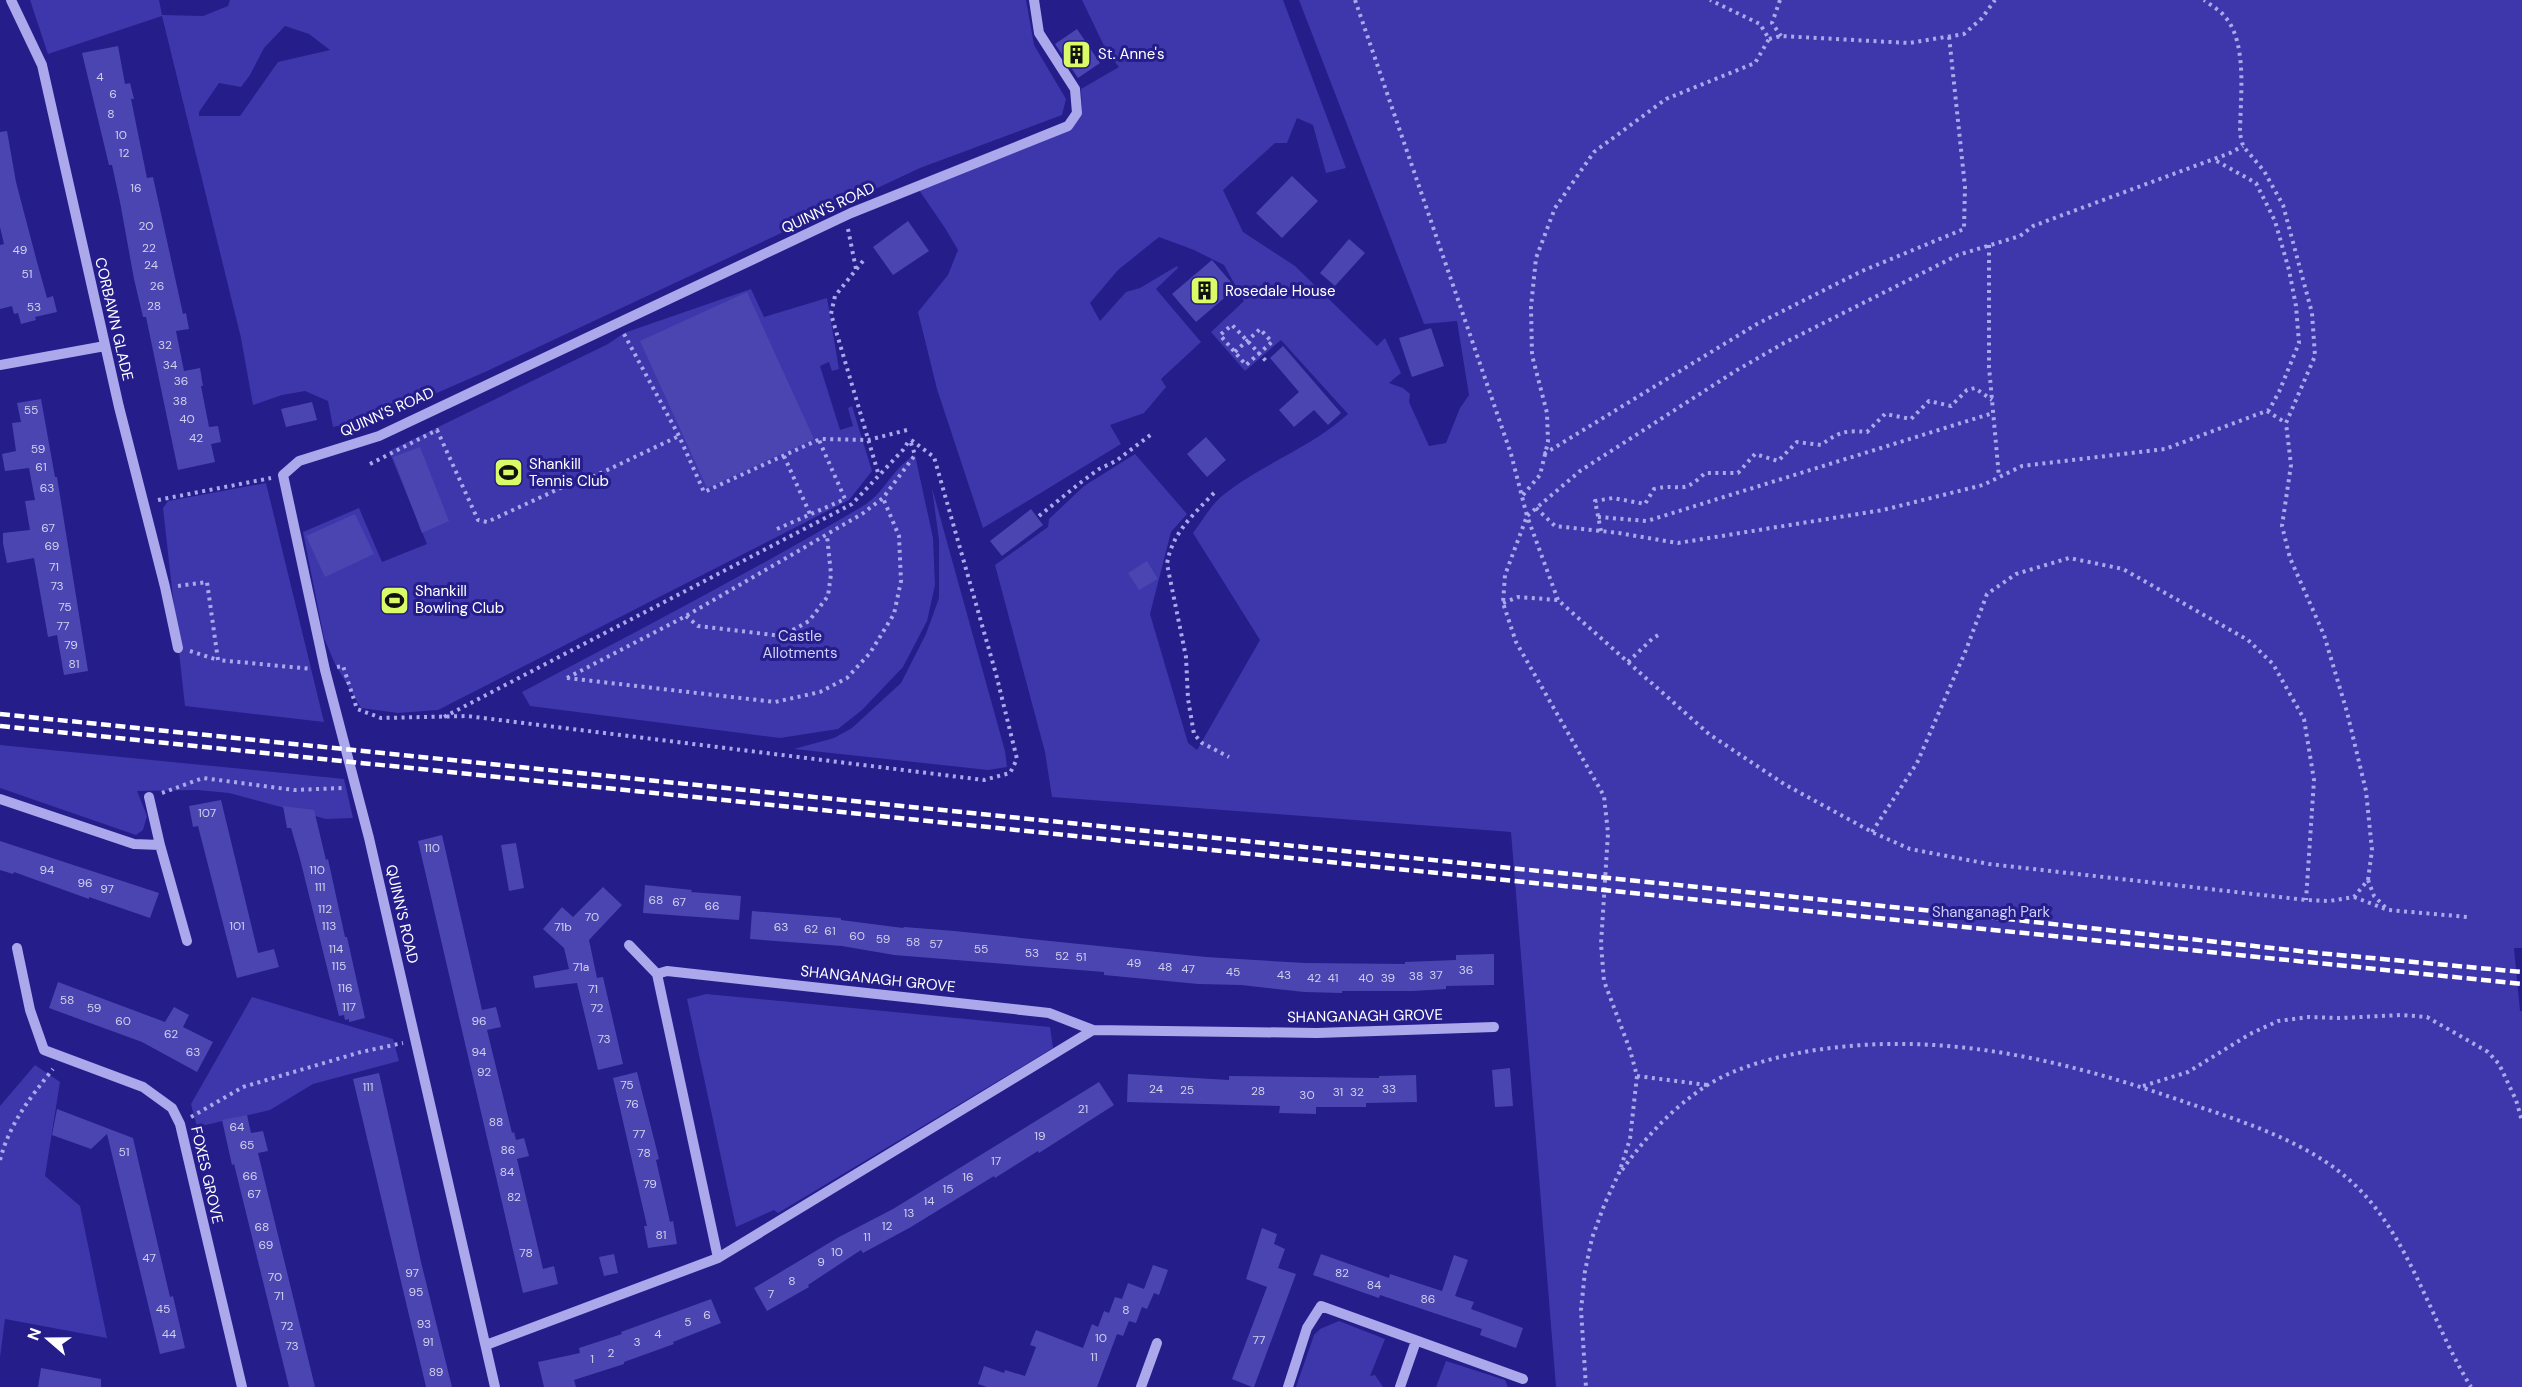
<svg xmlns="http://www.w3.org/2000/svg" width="2522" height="1387" viewBox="0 0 2522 1387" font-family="'DM Sans',sans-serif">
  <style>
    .green { fill: #3d37ab; fill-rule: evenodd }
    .building { fill: #4b45b2 }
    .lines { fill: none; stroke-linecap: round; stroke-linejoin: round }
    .path { stroke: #aba8ec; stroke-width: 4; stroke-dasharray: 3 4.5; stroke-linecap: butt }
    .minor { stroke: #aba8ec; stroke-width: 10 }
    .rail { stroke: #fff; stroke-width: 4.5; stroke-dasharray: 10 4.5; stroke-linecap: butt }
    .labels { text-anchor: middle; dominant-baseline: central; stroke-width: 6; stroke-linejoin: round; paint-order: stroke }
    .number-label { font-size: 12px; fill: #d2d0ec }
    .poi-label { font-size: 15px; fill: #fff; stroke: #241d8a; text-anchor: start }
    .street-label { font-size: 15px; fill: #fff; stroke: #241d8a }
    .park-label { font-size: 15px; fill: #cfcdf9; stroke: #241d8a }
  </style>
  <rect width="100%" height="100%" fill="#241d8a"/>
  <path class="green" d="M30,0h129l3,15 41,1 25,-10 2,-6h796l8,45 32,54 -4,16 -142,53 -435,204 -99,43 -53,12 -5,-26 -23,-10 -23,4 -29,10 -12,-67 -79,-322 -114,38zM285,26l24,8 21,16 -52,12 -38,54h-41v-4l20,-29 22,4 9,-12 14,-27z
    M1082,0h201l63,168 -20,5 -13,-48 -16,-7 -10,25h-12l-52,47 20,42 52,34 82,80 8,-8 16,35 -12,10 14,5 7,6 -1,8 20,44 17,-3 14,-35 9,-13 -12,-74 -33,3 -125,-324h1223v948h-8l6,63h2v376h-966l-45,-555 -459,-35 -7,-45 -50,-187 53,-38 1,-8 35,-33 51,-32 52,60 -16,18 -21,82 38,129 9,7 63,-110 -67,-107c9,-12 18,-28 29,-37 39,-32 89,-48 126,-82l-67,-74 -36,31 -34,-39 33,-31 -20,-36 -30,-15 -35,-13 -41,33 -28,33 10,18 26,-29 14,-4 37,-22 1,2 -22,21 45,53 -40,37 5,8 -22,26 -34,12 11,19 -138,84 -46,-139 -19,-77 30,-37 10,-25 -13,-22 -26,-38 147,-58 16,-18 -1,-25 38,-22 -12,-15z
    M751,289l13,28 63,-19 12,71 -7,2 -3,-9 -9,4 20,64 13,-4 -5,-18 4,-2 20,65 -23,29 -411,210 -40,3 -37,-5 -26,-44 -11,-26 -21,-106 56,-24 23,54 45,-18 -38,-93 219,-107 16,-11z
    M915,455l18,83 2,47 -8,36 -24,46 -41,43 -24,19 -58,9 -250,-32 -8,-14c114,-60 229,-120 341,-186 21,-12 30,-39 52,-51z
    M266,483l58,239 -139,-16 -22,-198 5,-7z
    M932,488l73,263 2,16 -19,3 -194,-21 40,-11 18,-10 49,-45 25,-49 13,-36v-58z
    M0,745l344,34 9,39 -27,1 -97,-26 -32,-3 -60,1 10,25 -4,14 -7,5 -136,-47z
    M706,994l344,33 3,21 -275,165 -4,-3 -38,17 -49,-228z
    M252,997l141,42 6,22 -86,23 -43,26 -73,17 -6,-23z
    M35,1065l25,17 -15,94 35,30 27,132 -102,-19 -5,38v-251z
    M1339,1321l46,18 -15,37 5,-1 8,12h-87l18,-52 6,-6z
    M1446,1361l59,19 3,7h-72z"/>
  <path class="building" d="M1077,29l23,34 -22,15 -23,-34z
    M118,46l7,38 5,-1 4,16h-3l16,79 6,-1 30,137 3,-1 3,16 -13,2 8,40 16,-3 3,18h-2l8,41 9,-1 3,16 -10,2 4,18 -37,8 -32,-153h-3l-9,-38 -14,-77 -8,-37h-3l-27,-112z
    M7,131l9,51 21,80 10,36 6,-2 4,16 -22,5 1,3 -15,4 -3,-11 -4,1 -2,-8 -12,3v-64l4,-1 -4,-17v-95z
    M1292,176l26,25 -36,37 -26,-25z
    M908,221l21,30 -36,24 -20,-28z
    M1349,239l16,14 -30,33 -15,-13z
    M1212,260l24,28 -40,34 -24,-28z
    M747,292l67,147 -107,49 -67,-147z
    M1431,328l13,38 -32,11 -13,-39z
    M1283,346l58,67 -13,12 -14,-15 -20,17 -15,-17 20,-18 -29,-34z
    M41,399l14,78h2l31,194 -24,4 -7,-40 -9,2 -14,-79 -27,5 -4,-20v-10l27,-3 -5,-29 10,-1 -6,-32 -24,3 -3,-17 14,-3 -4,-28 9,-1 -4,-19z
    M312,402l5,18 -31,7 -5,-18z
    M1206,437l20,23 -19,17 -20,-23z
    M420,447l29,74 -27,12 -29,-76z
    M1031,509l12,16 -41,31 -12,-15z
    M355,514l19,40 -49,23 -19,-41z
    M1147,561l11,18 -19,11 -11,-17z
    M221,800l37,153 16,-4 5,18 -42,11 -39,-152 -5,1 -4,-21z
    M283,806l31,4 12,50 2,-1 17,78h2l18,81 -16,4v-3l-4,1 -1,-5 -5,1 -39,-157 -9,-31h-4z
    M442,835l40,175 14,-3 5,20 -14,3 25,103 2,-1 2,8 8,-2 5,18 -12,3 26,110 11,-3 4,18 -35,9 -105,-452z
    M0,841l159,52 -9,25 -61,-21v2l-75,-27 -1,2 -13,-4z
    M516,843l8,45 -15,3 -8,-46z
    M645,885l47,5 -1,2 50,4 -2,24 -96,-7z
    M603,887l19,18 -33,35 8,38 6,-1 20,87 -25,6 -21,-87 -42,5 -2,-12 36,-7 -5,-21 -21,-19 19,-22 11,10z
    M752,911l89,7v2l62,8 1,-1 50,4 252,26 99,6 100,1v-2l51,-2v-5l38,-1v31l-48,1v3l-33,2h-71v2l-38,-1 -63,-7 -43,-1 -94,-9v-3l-210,-17 -52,-9 -92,-7z
    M58,982l107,40 9,-15 15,8 -6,12 30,15 -16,30 -55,-30 -93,-34z
    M1510,1068l3,38 -18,1 -3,-37z
    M637,1072l22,87 -3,1 14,62 3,-1 4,23 -29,4 -4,-22h3l-34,-148z
    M379,1073l42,189 31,125h-26l-73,-308z
    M1128,1074l101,6v-4l150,2v-2l37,-1 1,27 -51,1v4h-50v7l-37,-1 1,-7 -153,-4z
    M1099,1082l15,23 -75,48 -1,-2 -43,27 -1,-2 -83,51 -48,26 -2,-3 -53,35 1,2 -42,24 -13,-23 85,-51 54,-28z
    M57,1109l76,29 37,159 3,-1 12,52 -25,6 -53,-220 -16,15 -39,-14z
    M247,1115l4,18 12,-2 5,20 -10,2 57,234h-26l-55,-223 -2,1 -10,-45z
    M1262,1228l15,6 -3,10 11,5 -7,19 18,6 -42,113h-2l-20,-8 35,-92 -21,-8z
    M614,1254l4,19 -14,3 -5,-19z
    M1321,1254l68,24 1,-4 52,17 12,-36 14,5 -13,36 19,6 -3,7 52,19 -7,20 -36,-13 2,-6 -102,-34 -1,3 -66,-23z
    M1153,1265l15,5 -9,25 -5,-2 -7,16 -5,-2 -6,16 -7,-2 -6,15 -6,-2 -20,53h-110l-9,-3 6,-18 20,7 1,-3 20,6 11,-29 -6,-2 6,-15 47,18 9,-24 6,3 6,-16 5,2 6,-16 7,2 6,-16 16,6z
    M711,1299l10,24 -48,19 1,2 -50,18v2l-50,16 2,7h-32l-6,-25 42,-9 -1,-5 43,-14 -1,-2z
    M41,1368l60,11v8h-63z"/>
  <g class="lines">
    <path class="path" d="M1355,0l156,454 16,62 -22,59 -2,28 13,39 88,154 4,37 -7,111 3,37 26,69 7,26 -7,63 -11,34 -14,30 -13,35 -7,33 -4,39 5,77
      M1780,0l-8,23 9,13
      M1769,39l12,-3 128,7 55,-9 18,-16 13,-18
      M848,229l8,40
      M1989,245v122l10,110
      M863,261l-28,35 -4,18 48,162
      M624,334l55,102 25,56 116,-53 48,1 39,-10
      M1235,352c8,-8 17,-15 25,-23l12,13 -26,23 -26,-30 12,-10c12,12 23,24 34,36l-3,2
      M2267,411l19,12
      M1544,454l213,-130 105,-53 102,-42 1,-42 -16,-151
      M784,456l26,58
      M370,464l67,-34 41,90 9,2 91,-42 4,2 97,-46
      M1214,493c-21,22 -42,40 -47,71l19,93 2,42 6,35 8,9 27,14
      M1523,495l17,-20 8,-33 -1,-29 -15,-58 -1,-48 5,-49 19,-50 39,-56 72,-53 89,-36 14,-24 -9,-15 -50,-24
      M158,500l113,-22
      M1536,508l19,18 64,7 59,10 205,-33 100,-25 39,-19 143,-17 104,-39 10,-18 20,-49 -3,-37 -7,-36 -14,-49 -19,-38 -43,-24
      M1039,516l41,-33 19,-14 17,-8 37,-28
      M1598,517l49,4 346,-108
      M777,529l68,-30 -26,-59
      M1601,531l-6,-30 18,-3 32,6 9,-15c28,-7 26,8 51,-16h33l17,-19 23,7 19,-19 24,3c18,-13 24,-15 46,-13l18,-18 26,5 18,-18 22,5 16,-16 8,-2 17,12
      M178,586l29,-4 11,78 94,9
      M1558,600l-31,-84 53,-45 157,-101 47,-27 174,-88 62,-19 13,-10 197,-73 13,-7
      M1503,603l15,-6 40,3 151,134 75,50 88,48 38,17 79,15 317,36 23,1 25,-4 14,-17 4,-30 -6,-59 -19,-79 -23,-77 -34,-77 -8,-32 9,-61 -5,-42 29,-67 -3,-43 -29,-108 -19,-34 -21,-25 -3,-12c0,-34 8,-89 -14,-116 -5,-7 -14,-12 -22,-18
      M686,616l12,10 84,10 27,-15 19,-25 3,-22 -4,-38
      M190,651l28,9
      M1628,662l25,-24 9,-5
      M337,667l6,-1 14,43 24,9 86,-2 517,64 26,-7 7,-14 -21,-85 -62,-217 -24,-18
      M567,678l208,24 45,-10 27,-14 23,-25 24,-39 7,-33 -2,-45 -16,-38
      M567,678l119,-62 176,-102 21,-16 32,-43 -5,-15
      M444,717l408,-213 51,-54 7,-11
      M162,793l41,-15 91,12 49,-2
      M1872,832l45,-69 49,-113 21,-56 29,-20 53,-16 54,11 125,71 25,24 31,55 10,61 -8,120
      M2368,880l6,16 13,13
      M2354,897l34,13 80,7
      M1637,1076l70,9
      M2143,1086l45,-14 62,-38 28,-13 31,-4 31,1 62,-3 25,2 61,35 11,12 17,36 6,21
      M191,1117l52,-30 118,-35 42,-9
      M0,1160c10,-37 29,-61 53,-91
      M1622,1170c24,-33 49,-61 84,-84 28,-18 65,-28 98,-34 130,-23 255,6 378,49 61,21 130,41 176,87 53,53 74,136 113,199"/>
    <path class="minor" d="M11,0l31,65 77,342 46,180 13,61
      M0,365l105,-19
      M149,797l11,48
      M0,799l134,45 26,1 27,96
      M629,945l28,29
      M17,948l13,62 14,40 99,37 29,21 8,16 62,263
      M718,1258l-61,-284 10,-3 382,42 44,17
      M486,1345l232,-87 375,-228 224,3 177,-6
      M495,1387l-126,-549 -44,-168 -42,-195 16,-14 80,-25 472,-223 217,-87 9,-13 -2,-24 -36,-56 -5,-33
      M1141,1387l16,-44
      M1288,1387l19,-59 14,-22 202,73
      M1400,1387l16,-46"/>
    <path class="rail" d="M0,714l1952,199 366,40 204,19
      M0,726l2522,258"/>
  </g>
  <defs>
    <symbol id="building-square" viewBox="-11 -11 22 22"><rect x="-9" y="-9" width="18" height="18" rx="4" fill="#dbfb66" stroke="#241d8a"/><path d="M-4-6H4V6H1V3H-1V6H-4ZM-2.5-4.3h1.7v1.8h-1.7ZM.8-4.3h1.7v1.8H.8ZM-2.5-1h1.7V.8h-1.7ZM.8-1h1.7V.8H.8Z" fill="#111"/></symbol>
    <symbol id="stadium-square" viewBox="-11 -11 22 22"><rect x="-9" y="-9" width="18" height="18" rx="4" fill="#dbfb66" stroke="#241d8a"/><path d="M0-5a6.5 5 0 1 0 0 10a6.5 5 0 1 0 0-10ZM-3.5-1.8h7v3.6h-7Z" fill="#111"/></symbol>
  </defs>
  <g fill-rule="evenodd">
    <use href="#building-square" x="1060" y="38" width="33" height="33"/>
    <use href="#building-square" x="1188" y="274" width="33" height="33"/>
    <use href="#stadium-square" x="492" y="456" width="33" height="33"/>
    <use href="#stadium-square" x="378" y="584" width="33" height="33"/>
  </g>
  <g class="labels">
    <g class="number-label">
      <text x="100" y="77">4</text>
      <text x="113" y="94">6</text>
      <text x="111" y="114">8</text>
      <text x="121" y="135">10</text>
      <text x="124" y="153">12</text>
      <text x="136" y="188">16</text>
      <text x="146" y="226">20</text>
      <text x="149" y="248">22</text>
      <text x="20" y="250">49</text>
      <text x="151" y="265">24</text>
      <text x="27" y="274">51</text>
      <text x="157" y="286">26</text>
      <text x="154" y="306">28</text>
      <text x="34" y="307">53</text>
      <text x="165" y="345">32</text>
      <text x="170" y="365">34</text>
      <text x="181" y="381">36</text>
      <text x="180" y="401">38</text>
      <text x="31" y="410">55</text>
      <text x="187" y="419">40</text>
      <text x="196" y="438">42</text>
      <text x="38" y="449">59</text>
      <text x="41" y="467">61</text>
      <text x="47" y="488">63</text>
      <text x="48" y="528">67</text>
      <text x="52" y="546">69</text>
      <text x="54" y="567">71</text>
      <text x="57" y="586">73</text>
      <text x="65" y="607">75</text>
      <text x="63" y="626">77</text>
      <text x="71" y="645">79</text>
      <text x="74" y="664">81</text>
      <text x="207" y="813">107</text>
      <text x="432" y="848">110</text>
      <text x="47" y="870">94</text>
      <text x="317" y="870">110</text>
      <text x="85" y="883">96</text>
      <text x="320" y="887">111</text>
      <text x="107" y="889">97</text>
      <text x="656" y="900">68</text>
      <text x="679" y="902">67</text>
      <text x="712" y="906">66</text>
      <text x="325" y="909">112</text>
      <text x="592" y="917">70</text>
      <text x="237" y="926">101</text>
      <text x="329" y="926">113</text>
      <text x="563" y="927">71b</text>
      <text x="781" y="927">63</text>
      <text x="811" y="929">62</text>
      <text x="830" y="931">61</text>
      <text x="857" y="936">60</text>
      <text x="883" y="939">59</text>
      <text x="913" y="942">58</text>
      <text x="936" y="944">57</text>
      <text x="336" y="949">114</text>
      <text x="981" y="949">55</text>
      <text x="1032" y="953">53</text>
      <text x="1062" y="956">52</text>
      <text x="1081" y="957">51</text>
      <text x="1134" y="963">49</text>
      <text x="339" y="966">115</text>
      <text x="581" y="967">71a</text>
      <text x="1165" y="967">48</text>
      <text x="1188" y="969">47</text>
      <text x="1466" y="970">36</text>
      <text x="1233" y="972">45</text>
      <text x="1284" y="975">43</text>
      <text x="1436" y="975">37</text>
      <text x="1416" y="976">38</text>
      <text x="1314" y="978">42</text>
      <text x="1333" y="978">41</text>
      <text x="1366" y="978">40</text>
      <text x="1388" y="978">39</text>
      <text x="345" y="988">116</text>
      <text x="593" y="989">71</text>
      <text x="67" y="1000">58</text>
      <text x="349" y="1007">117</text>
      <text x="94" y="1008">59</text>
      <text x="597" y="1008">72</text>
      <text x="123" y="1021">60</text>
      <text x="479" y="1021">96</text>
      <text x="171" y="1034">62</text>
      <text x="604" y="1039">73</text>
      <text x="193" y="1052">63</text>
      <text x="479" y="1052">94</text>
      <text x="484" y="1072">92</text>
      <text x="627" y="1085">75</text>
      <text x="368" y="1087">111</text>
      <text x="1156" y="1089">24</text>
      <text x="1389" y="1089">33</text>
      <text x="1187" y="1090">25</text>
      <text x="1258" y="1091">28</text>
      <text x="1338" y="1092">31</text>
      <text x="1357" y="1092">32</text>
      <text x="1307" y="1095">30</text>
      <text x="632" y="1104">76</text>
      <text x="1083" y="1109">21</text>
      <text x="496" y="1122">88</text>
      <text x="237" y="1127">64</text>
      <text x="639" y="1134">77</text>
      <text x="1040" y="1136">19</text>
      <text x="247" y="1145">65</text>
      <text x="508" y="1150">86</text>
      <text x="124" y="1152">51</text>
      <text x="644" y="1153">78</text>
      <text x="996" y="1161">17</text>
      <text x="507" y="1172">84</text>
      <text x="250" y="1176">66</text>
      <text x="968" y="1177">16</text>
      <text x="650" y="1184">79</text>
      <text x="948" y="1189">15</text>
      <text x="254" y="1194">67</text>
      <text x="514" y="1197">82</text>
      <text x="929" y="1201">14</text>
      <text x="909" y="1213">13</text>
      <text x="887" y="1226">12</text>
      <text x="262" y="1227">68</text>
      <text x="661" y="1235">81</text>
      <text x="867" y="1237">11</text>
      <text x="266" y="1245">69</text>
      <text x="837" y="1252">10</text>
      <text x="526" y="1253">78</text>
      <text x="149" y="1258">47</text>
      <text x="821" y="1262">9</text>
      <text x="412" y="1273">97</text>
      <text x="1342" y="1273">82</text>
      <text x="275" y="1277">70</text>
      <text x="792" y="1281">8</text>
      <text x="1374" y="1285">84</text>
      <text x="416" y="1292">95</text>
      <text x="771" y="1294">7</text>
      <text x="279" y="1296">71</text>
      <text x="1428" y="1299">86</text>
      <text x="163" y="1309">45</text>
      <text x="1126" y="1310">8</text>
      <text x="707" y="1315">6</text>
      <text x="688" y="1322">5</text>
      <text x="424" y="1324">93</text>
      <text x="287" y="1326">72</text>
      <text x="169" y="1334">44</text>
      <text x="658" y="1334">4</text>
      <text x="1101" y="1338">10</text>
      <text x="1259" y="1340">77</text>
      <text x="428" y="1342">91</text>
      <text x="637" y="1342">3</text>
      <text x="292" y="1346">73</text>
      <text x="611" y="1353">2</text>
      <text x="1094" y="1357">11</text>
      <text x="592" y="1359">1</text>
      <text x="436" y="1372">89</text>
    </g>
    <g class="poi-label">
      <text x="1098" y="54">St. Anne's</text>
      <text x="1225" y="291">Rosedale House</text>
      <text x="529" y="464">Shankill<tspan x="529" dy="17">Tennis Club</tspan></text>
      <text x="415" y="591">Shankill<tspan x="415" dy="17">Bowling Club</tspan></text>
    </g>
    <g class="street-label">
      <text transform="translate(828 208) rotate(-25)">QUINN'S ROAD</text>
      <text transform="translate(114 319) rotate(77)">CORBAWN GLADE</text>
      <text transform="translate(387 412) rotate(-24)">QUINN'S ROAD</text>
      <text transform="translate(402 914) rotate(77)">QUINN'S ROAD</text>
      <text transform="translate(878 979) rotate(6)">SHANGANAGH GROVE</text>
      <text transform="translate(1365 1016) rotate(-1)">SHANGANAGH GROVE</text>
      <text transform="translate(207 1175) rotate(77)">FOXES GROVE</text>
    </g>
    <g class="park-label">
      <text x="800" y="636">Castle<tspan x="800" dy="17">Allotments</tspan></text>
      <text x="1991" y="912">Shanganagh Park</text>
    </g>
  </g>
  <g transform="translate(48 1339) rotate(290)" stroke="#241d8a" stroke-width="4.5" paint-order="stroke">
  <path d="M0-4.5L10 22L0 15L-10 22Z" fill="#ffffff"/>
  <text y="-9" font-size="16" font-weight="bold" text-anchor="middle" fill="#ffffff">N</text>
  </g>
</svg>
